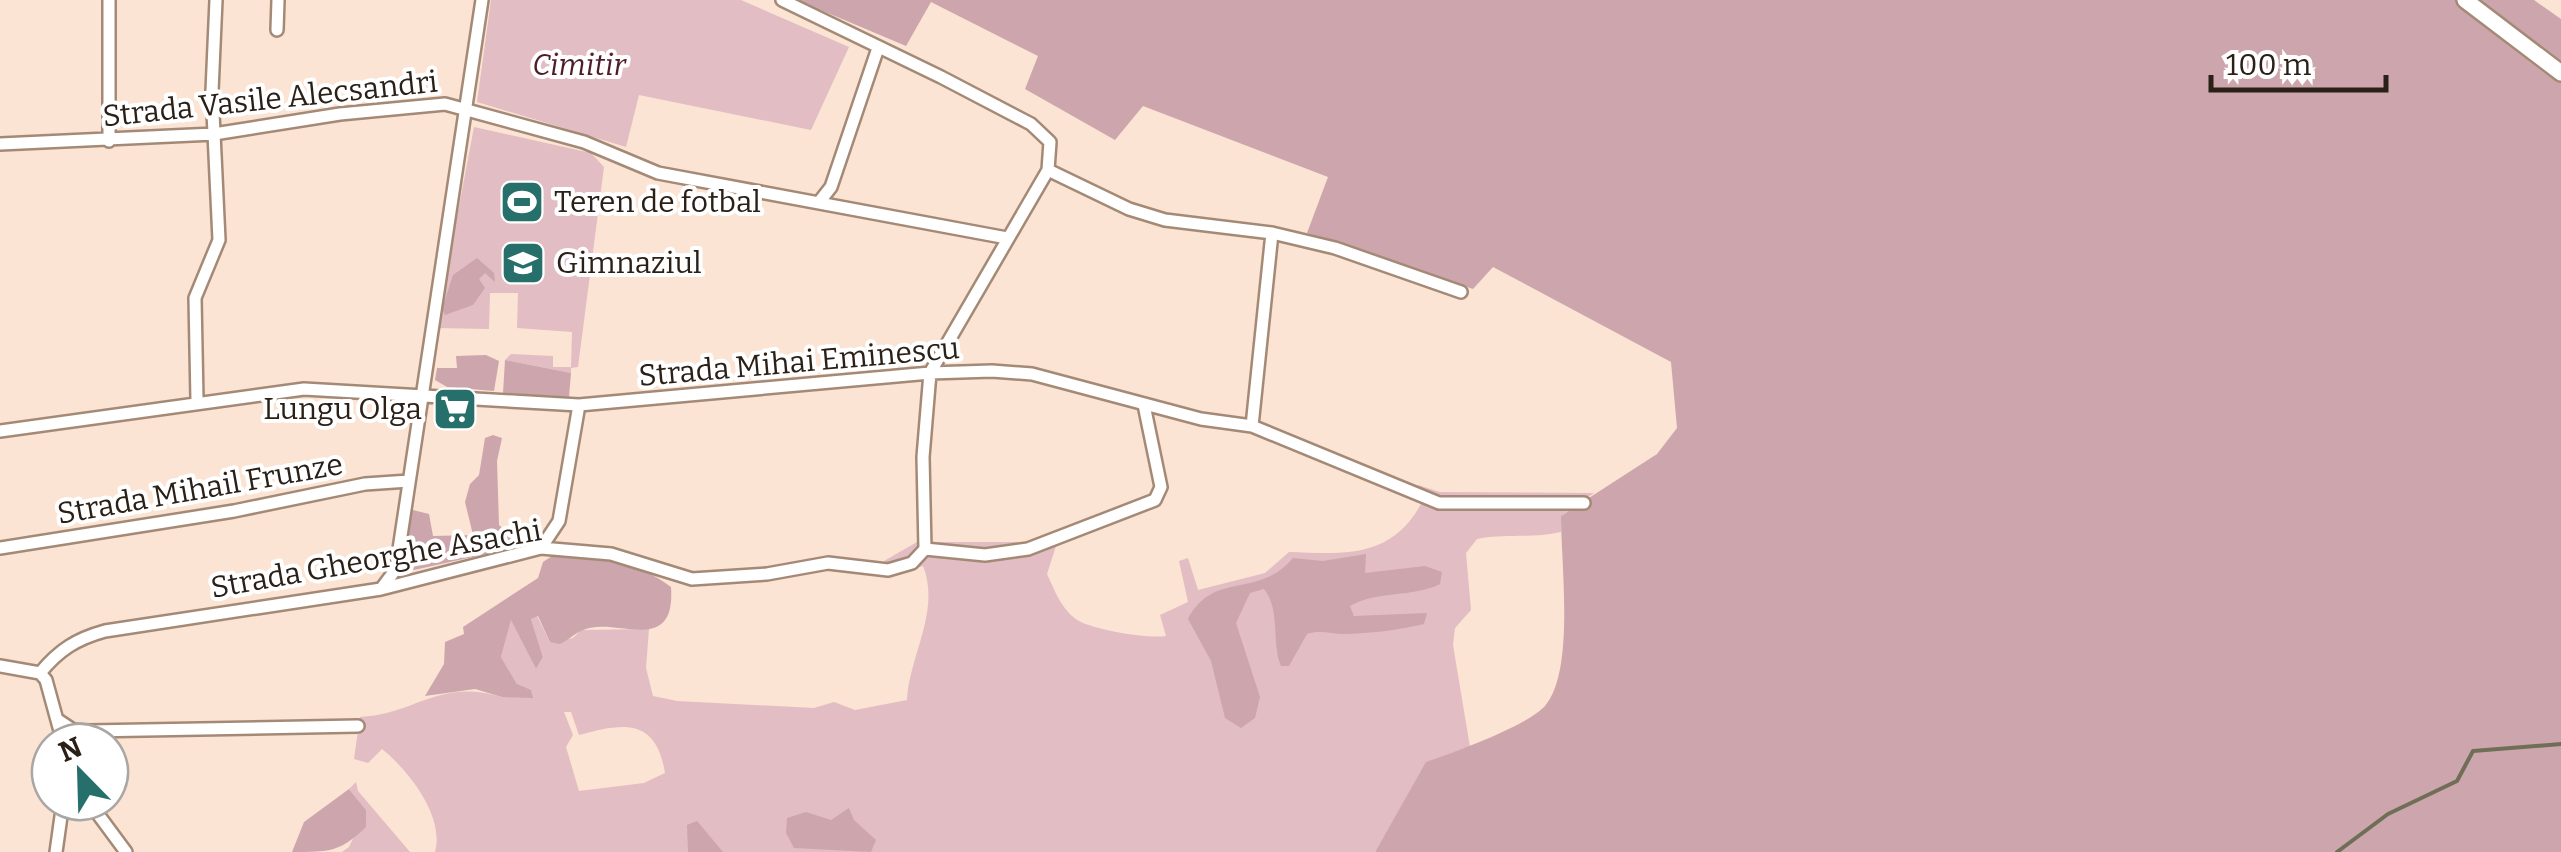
<svg xmlns="http://www.w3.org/2000/svg" width="2561" height="852" viewBox="0 0 2561 852" font-family="Bitter,serif">
  <style>
    .green { fill: #e2bdc3; fill-rule: evenodd }
    .forest { fill: #cca6ac }
    .lines { fill: none; stroke-linecap: round; stroke-linejoin: round }
    .stream { stroke: #706e56; stroke-width: 4 }
    .street-casing { stroke: #a48a76; stroke-width: 16 }
    .secondary-casing { stroke: #a48a76; stroke-width: 20 }
    .street { stroke: #fff; stroke-width: 11 }
    .secondary { stroke: #fff; stroke-width: 15 }
    .labels { text-anchor: middle; dominant-baseline: central; stroke-width: 8; stroke-linejoin: round; paint-order: stroke }
    .park-label { font-size: 30px; font-style: italic; fill: #4e1c29; stroke: #fff }
    .street-label { font-size: 30px; fill: #2a2018; stroke: #fff }
    .poi-label { font-size: 30px; fill: #2a2018; stroke: #fff; text-anchor: start }
  </style>
  <rect width="100%" height="100%" fill="#fbe4d3"/>
  <path class="green" d="M491,0h250l108,47 -38,83 -172,-35 -13,52 -149,-45z
    M474,127l117,26 13,14 -26,200 -7,1v5l-66,-13 6,-6 42,2v11h18l1,-35 -55,-4 1,-35h-28l-1,36 -53,-1z
    M1418,485l22,7 154,1 -33,23v16c-29,7 -55,1 -84,7l-11,14 5,57 -16,18 -2,17 17,102 -44,16 -51,89h-940c10,-36 -27,-82 -53,-103l-14,14 -14,-4 6,-42c57,-3 78,-39 142,-20l15,-13 -16,-27 10,-38 25,50 7,-12 -12,-38 6,-3 13,26 23,-4 8,-8 68,-1 -3,39 7,28 24,5 137,7 20,-6 21,8 52,-10c2,-44 34,-89 16,-134l-36,11 -3,-16 33,-19h115l19,-9 5,13 -9,28c8,17 15,37 32,47 16,9 69,18 87,15l-6,-21 28,-13 -9,-41 9,-3 10,32 67,-17 24,-21c54,2 102,7 132,-48l-6,-6zM564,712h7l8,23c44,-12 77,-18 86,38l-21,10 -65,8 -13,-44 7,-12z
    M356,782l2,9 52,61h-68l7,-5 17,-37 -17,-21z"/>
  <path class="forest" d="M797,0h1737l27,19v833h-1186l51,-90c26,-9 101,-36 119,-56 30,-35 16,-142 16,-190l96,-62 20,-26 -6,-66 -178,-95 -20,22 -166,-56 21,-56 -185,-71 -28,34 -90,-51 13,-33 -107,-54 -25,44z
    M477,258l17,15 1,9 -10,-9 -6,6 6,9 -12,17 -28,10 -3,-6 11,-34z
    M486,355l13,6 -5,30 -47,-4 -12,-7 2,-12h20l-1,-12z
    M505,360l66,13 -2,24 -66,-4z
    M493,435l9,3 -5,23 2,64 23,21 -117,26 -4,-9 8,-54 20,5 4,22 40,-1 -8,-33 5,-18 9,-9 6,-37z
    M555,554c42,3 81,6 116,33 5,72 -58,27 -90,44 -7,3 -13,9 -21,13l-10,-2 -12,-26 -7,3 12,38 -7,12 -25,-49 -10,37 16,27 14,6 2,8 -31,-1 -27,-8 -50,7 19,-32 1,-22 19,-8 -1,-7 75,-49 5,-16z
    M1366,554l-1,19 60,-7 17,6 -2,12c-28,14 -62,6 -90,22l4,10 73,-3 -3,11c-26,6 -50,9 -76,10 -16,1 -26,-5 -41,0l-18,32h-8c-10,-25 0,-55 -17,-77l-14,4 -14,30 24,74 -5,21 -14,10 -16,-10 -14,-57 -23,-42c26,-49 69,-19 105,-61l30,3z
    M349,789l17,21v17c-26,25 -36,25 -74,25l12,-30z
    M849,808l5,12 22,20 -5,12 -77,-4 -8,-15 1,-15 19,-6 25,8z
    M697,821l26,31h-35l-1,-27z"/>
  <g class="lines">
    <path class="stream" d="M2337,852l51,-38 69,-33 16,-30 88,-7"/>
    <defs>
      <path id="street" d="M782,0l159,77 90,47 19,18 -2,28 -118,203 -7,84 2,92
        M277,30l1,-30
        M109,141v-141
        M0,144l214,-10 126,-20 105,-10 139,38 74,31 349,65
        M1048,170l81,39 36,11 107,13 63,15 126,44
        M820,201l11,-14 47,-139
        M197,400l-2,-102 24,-58 -7,-149 4,-91
        M1252,426l20,-193
        M0,431l304,-42 275,16 351,-32 62,-2 40,3 169,45 51,7 187,77h145
        M0,548l234,-37 131,-27 44,-3
        M541,548l18,-27 20,-116
        M381,589l15,-20 86,-569
        M0,666l40,7 6,7 17,62
        M40,673c19,-23 36,-34 65,-42l276,-42 160,-41 70,6 81,25 75,-5 61,-11 60,7 24,-7 13,-14 60,6 43,-6 127,-49 6,-13 -17,-82
        M58,720l15,10 16,1 269,-5
        M89,802l37,50
        M56,852l7,-50"/>
      <path id="secondary" d="M2465,0l96,73"/>
    </defs>
    <use href="#street" class="street-casing"/>
    <use href="#secondary" class="secondary-casing"/>
    <use href="#street" class="street"/>
    <use href="#secondary" class="secondary"/>
  </g>
  <defs>
    <symbol id="stadium-square" viewBox="-11 -11 22 22"><rect x="-9" y="-9" width="18" height="18" rx="4" fill="#266f6a" stroke="#fff"/><path d="M0-5a6.5 5 0 1 0 0 10a6.5 5 0 1 0 0-10ZM-3.5-1.8h7v3.6h-7Z" fill="#fff"/></symbol>
    <symbol id="school-square" viewBox="-11 -11 22 22"><rect x="-9" y="-9" width="18" height="18" rx="4" fill="#266f6a" stroke="#fff"/><path d="M0-5L7-2L0 1L-7-2ZM-4 1L0 2.5L4 1V4Q0 6-4 4Z" fill="#fff"/></symbol>
    <symbol id="supermarket-square" viewBox="-11 -11 22 22"><rect x="-9" y="-9" width="18" height="18" rx="4" fill="#266f6a" stroke="#fff"/><path d="M-6-5.5h2.5l.6 2H6L4.5 2H-2.5L-4.4-4H-6ZM-1.5 3.2a1.3 1.3 0 1 0 .1 0ZM3 3.2a1.3 1.3 0 1 0 .1 0Z" fill="#fff"/></symbol>
  </defs>
  <g fill-rule="evenodd">
    <use href="#stadium-square" x="497" y="177" width="50" height="50"/>
    <use href="#school-square" x="498" y="238" width="50" height="50"/>
    <use href="#supermarket-square" x="430" y="384" width="50" height="50"/>
  </g>
  <g class="labels">
    <g class="park-label">
      <text x="579" y="65">Cimitir</text>
    </g>
    <g class="street-label">
      <text transform="translate(270 99) rotate(-6)">Strada Vasile Alecsandri</text>
      <text transform="translate(799 362) rotate(-5)">Strada Mihai Eminescu</text>
      <text transform="translate(200 489) rotate(-10)">Strada Mihail Frunze</text>
      <text transform="translate(376 559) rotate(-10)">Strada Gheorghe Asachi</text>
    </g>
    <g class="poi-label">
      <text x="554" y="202">Teren de fotbal</text>
      <text x="556" y="263">Gimnaziul</text>
      <text x="422" y="409" text-anchor="end">Lungu Olga</text>
    </g>
  </g>
  <g transform="translate(80 772) rotate(337)"><circle r="48" fill="#ffffff" stroke="#aaa6a3" stroke-width="2.5"/>
  <path d="M0-8L18 38L0 25L-18 38Z" fill="#266f6a"/>
  <text y="-15" font-size="28" font-weight="bold" text-anchor="middle" fill="#2a2018">N</text>
  </g>
  <path d="M2211 75v15h175v-15" fill="none" stroke="#2a2018" stroke-width="5"/>
  <text x="2226" y="75" font-size="30" fill="#2a2018" stroke="#ffffff" stroke-width="8" paint-order="stroke">100 m</text>
</svg>
